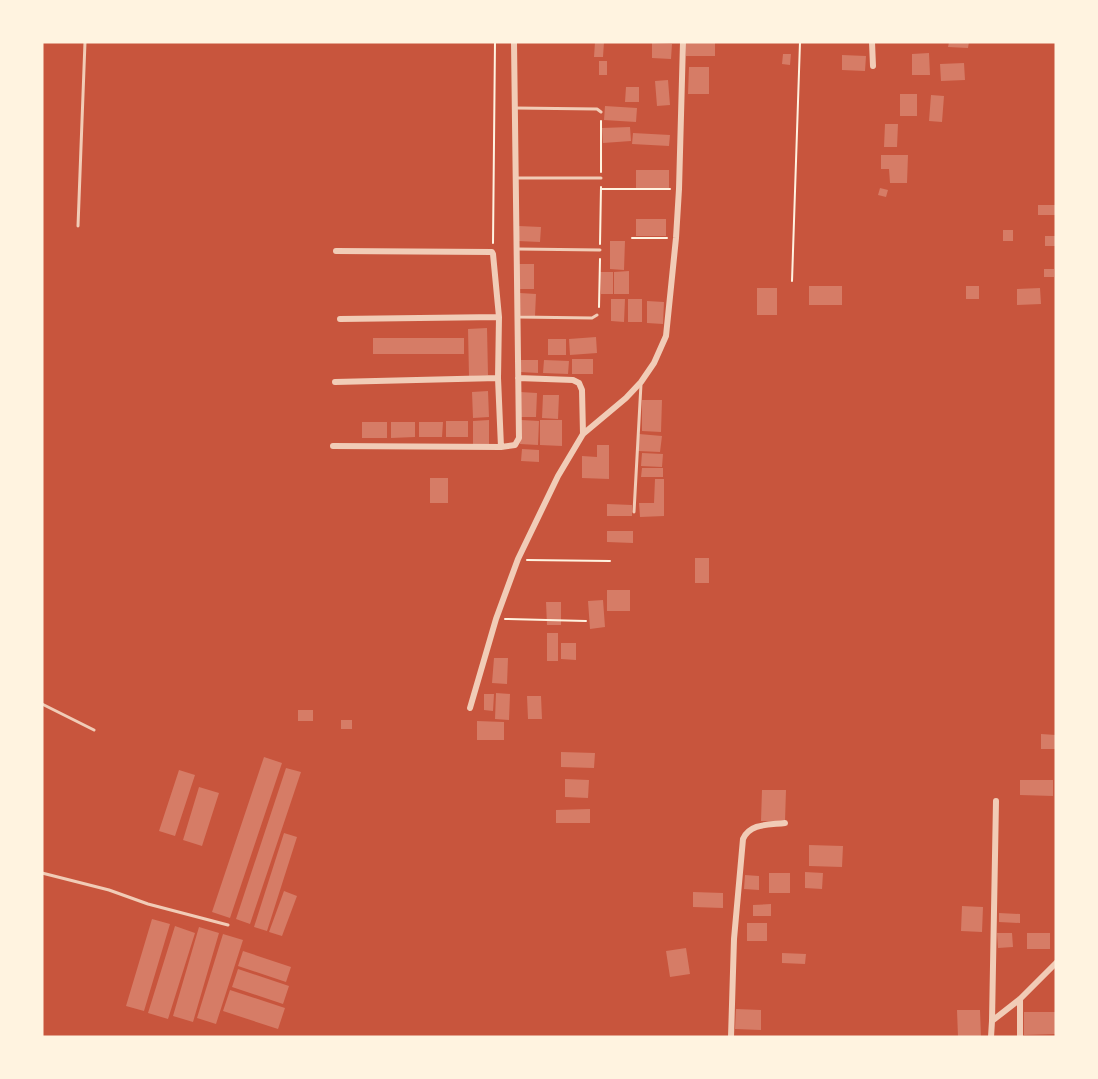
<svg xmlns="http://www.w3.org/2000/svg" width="1098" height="1079" viewBox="0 0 1098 1079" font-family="Commissioner,sans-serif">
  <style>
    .building { fill: #d67c66 }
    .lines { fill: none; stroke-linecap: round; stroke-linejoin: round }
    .path { stroke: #fff3e0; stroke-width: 2 }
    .service { stroke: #f1ccb7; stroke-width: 3 }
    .minor { stroke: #f1ccb7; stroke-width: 6 }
  </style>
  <rect width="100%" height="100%" fill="#c8553d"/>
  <path class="building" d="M595,42h9l-1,15h-9z
    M686,42h29v14h-29z
    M949,42h20l-1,6 -20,-1z
    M652,43l20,1 -1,15 -19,-1z
    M929,53l1,22h-18v-21z
    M783,54h8l-1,11 -8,-1z
    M842,55l24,1 -1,15 -23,-1z
    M599,61h8v14h-8z
    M964,63l1,17 -24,1 -1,-17z
    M689,67h20v27h-21z
    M668,80l2,25 -13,1 -2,-25z
    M626,87h13v15h-14z
    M900,94h17v22h-17z
    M931,95l13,1 -2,26 -13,-1z
    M605,106l32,2 -1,14 -32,-2z
    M885,124h13l-1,23h-13z
    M630,127l1,14 -28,2 -1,-15z
    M633,133l37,2 -1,11 -37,-2z
    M881,155h27l-1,28h-17l-1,-14h-8z
    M636,170h33v18h-33z
    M880,188l8,2 -2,7 -8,-2z
    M1038,205h18v10h-18z
    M636,219h30v17h-30z
    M519,226l22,1 -1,15 -22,-1z
    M1003,230h10v11h-10z
    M1045,236h11v10h-11z
    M610,241h15l-1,29 -14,-1z
    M519,264h15v25h-15z
    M1044,269h10v8h-10z
    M629,271v23h-15v-22z
    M600,272h13v22h-12z
    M809,286h33v19h-33z
    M966,286h13v13h-13z
    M757,288h20v27h-20z
    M1040,288l1,16 -24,1v-16z
    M520,293l16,1 -1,22 -15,-1z
    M611,299h14l-1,23 -13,-1z
    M628,299h14v23h-14z
    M647,301l17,1 -1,22 -16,-1z
    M487,328l1,47 -19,1 -1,-47z
    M596,337l1,16 -27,2 -1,-16z
    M373,338h91v16h-91z
    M548,339h18v16h-18z
    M572,359h21v15h-21z
    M520,360h18v13l-18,-1z
    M544,360l25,1 -1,13 -25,-1z
    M488,391l1,26 -16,1 -1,-26z
    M520,392l17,1 -1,24h-17z
    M543,395h16l-1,24 -16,-1z
    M642,400h20l-1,32 -19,-1z
    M489,420v25l-16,1v-25z
    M521,420l18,1 -1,24 -18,-1z
    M540,420h22v26l-22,-1z
    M446,421h22v16h-22z
    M362,422h25v16h-25z
    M391,422h24v15l-24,1z
    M419,422h24l-1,15h-23z
    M639,434l23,2 -2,16 -22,-1z
    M597,445h12v34l-27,-1v-22l15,1z
    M522,449l17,1v12l-18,-1z
    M642,453l21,1 -1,13 -21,-1z
    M642,468h21v9h-22z
    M430,478h18v25h-18z
    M655,479h9v37l-24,1 -1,-14h15z
    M607,504l25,1v11h-25z
    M607,531h26v12l-26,-1z
    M695,558h14v25h-14z
    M607,590h23v21h-23z
    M603,600l2,27 -15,2 -2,-28z
    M546,602h15v23h-14z
    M547,633h11v28h-11z
    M561,643h15v17l-15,-1z
    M494,658h14l-1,26 -15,-1z
    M496,693l14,1 -1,26 -14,-1z
    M484,694h10l-1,17 -9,-1z
    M527,696h14l1,23h-14z
    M298,710h15v11h-15z
    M341,720h11v9h-11z
    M477,721l27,1v18h-27z
    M1041,734l15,1v14h-15z
    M561,752l34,1 -1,15 -33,-1z
    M264,757l18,6 -52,155 -18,-6z
    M286,768l15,4 -51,152 -14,-5z
    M179,770l16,5 -20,61 -16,-5z
    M565,779l24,1 -1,18 -23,-1z
    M1020,780h33v16l-33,-1z
    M199,787l20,6 -17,53 -19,-6z
    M762,790h24l-1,31h-24z
    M590,809v14h-34v-13z
    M284,833l13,4 -30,94 -13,-4z
    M809,845l34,1 -1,21 -33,-1z
    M805,872l18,1 -1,16 -17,-1z
    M769,873h21v20h-21z
    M745,875l14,1v14l-15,-1z
    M284,891l13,5 -15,40 -13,-4z
    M693,892l30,1v15l-30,-1z
    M771,904v12h-18v-11z
    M962,906l21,1 -1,25 -21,-1z
    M999,913l21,1v9l-21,-1z
    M152,919l18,5 -26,87 -18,-5z
    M747,923h20v18h-20z
    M175,926l20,7 -27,86 -20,-6z
    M199,927l20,6 -26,89 -20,-6z
    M997,933h15l1,14 -15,1z
    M1027,933h23v16h-23z
    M223,934l20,6 -27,84 -19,-6z
    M686,948l4,26 -20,3 -4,-26z
    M243,951l48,16 -5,15 -48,-16z
    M782,953l24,1 -1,10 -23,-1z
    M238,969l51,17 -6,18 -51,-17z
    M230,990l55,18 -7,21 -55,-18z
    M736,1009l25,1v20l-26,-1z
    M957,1010h23l1,27h-23z
    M1024,1012h32v22l-32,1z"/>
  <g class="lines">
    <path class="path" d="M601,172v-51
      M601,189h69
      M632,238h35
      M493,243l2,-201
      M600,244l1,-57
      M792,281l8,-239
      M599,307l1,-48
      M527,560l83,1
      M505,619l81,2"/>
    <path class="service" d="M515,108l82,1 4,3
      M516,178h85
      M78,226l7,-184
      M518,249l82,1
      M519,317l73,1 5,-3
      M634,512l7,-128
      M42,704l52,26
      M42,873l67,17 39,14 80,21"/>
    <path class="minor" d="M872,42l1,24
      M336,251l156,1 1,2 6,63 -1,61 3,69
      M340,319l159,-2
      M518,378l55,2 6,3 3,7 1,44
      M335,382l163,-4
      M333,446l168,1 14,-2 4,-7 -5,-396
      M470,708l26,-89 22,-60 40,-83 25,-42 43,-36 15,-16 13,-19 12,-27 10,-98 3,-49 4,-147
      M1020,999v38
      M992,1021l4,-220
      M731,1037l3,-98 9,-100c7,-16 26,-14 42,-16
      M991,1037l1,-16 28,-22 36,-36"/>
  </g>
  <rect width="1098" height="1079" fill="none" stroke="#fff3e0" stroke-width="87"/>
</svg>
